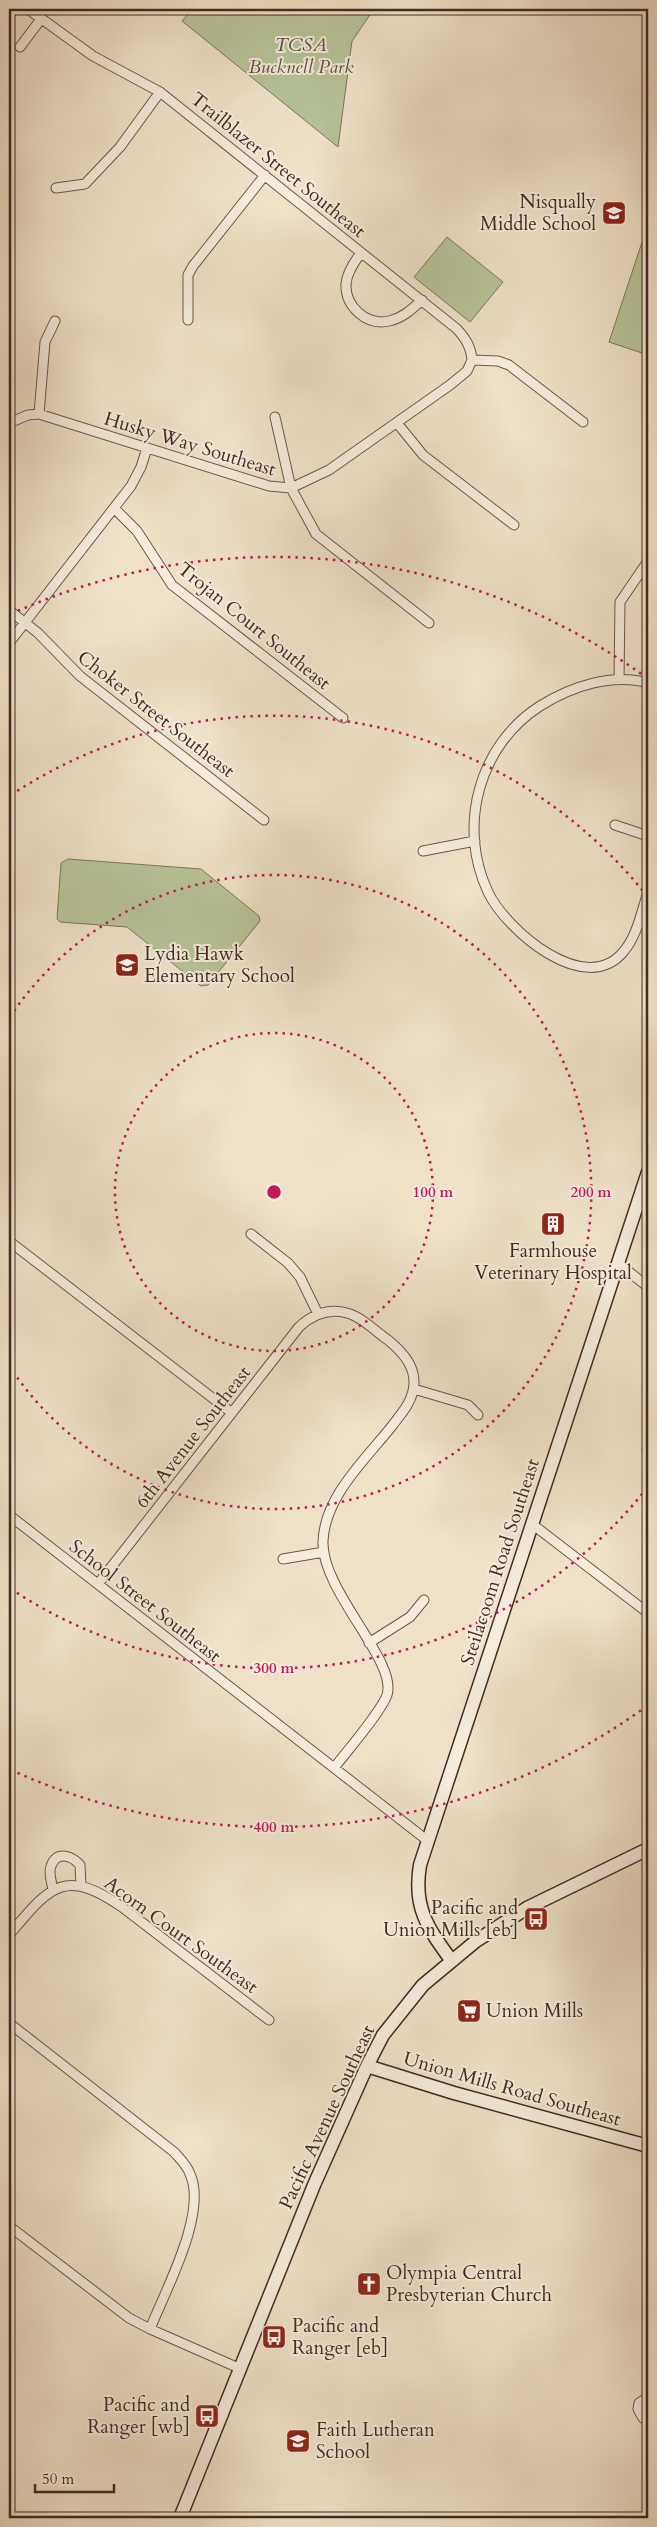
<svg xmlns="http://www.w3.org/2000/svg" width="657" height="2527" viewBox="0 0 657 2527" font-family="Cardo,serif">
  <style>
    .park { fill: #b7c398; stroke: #7c765c }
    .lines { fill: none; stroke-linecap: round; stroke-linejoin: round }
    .street-casing { stroke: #6c584b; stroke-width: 11 }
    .secondary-casing { stroke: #402a21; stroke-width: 15 }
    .street { stroke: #f5ecdc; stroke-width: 9 }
    .secondary { stroke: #f5ecdc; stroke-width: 12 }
    .ring { fill: none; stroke: #c2185b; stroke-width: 2.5; stroke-dasharray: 2.5 5 }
    .labels { text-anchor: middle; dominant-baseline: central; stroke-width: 4; stroke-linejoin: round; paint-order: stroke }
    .park-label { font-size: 19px; font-style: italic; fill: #5e503f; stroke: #f5ecdc }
    .street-label { font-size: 19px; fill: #402a21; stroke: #f5ecdc }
    .poi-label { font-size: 19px; fill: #402a21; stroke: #f5ecdc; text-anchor: start }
    .centre { fill: #c2185b; stroke: #f5ecdc; stroke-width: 2.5 }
    .ring-label { font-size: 15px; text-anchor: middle; font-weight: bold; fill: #c2185b; stroke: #f5ecdc; stroke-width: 4; stroke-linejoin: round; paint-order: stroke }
  </style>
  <rect width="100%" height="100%" fill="#efe2c9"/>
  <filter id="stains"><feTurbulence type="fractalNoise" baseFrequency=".004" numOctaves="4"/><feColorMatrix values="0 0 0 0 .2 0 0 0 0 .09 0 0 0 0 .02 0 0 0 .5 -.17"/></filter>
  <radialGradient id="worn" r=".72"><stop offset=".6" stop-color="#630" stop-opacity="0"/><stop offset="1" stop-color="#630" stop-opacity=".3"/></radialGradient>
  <path class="park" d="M192,9h182l-22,32 -14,106 -156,-126z
    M648,224v131l-39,-13z
    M447,237l56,45 -33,40 -56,-45z
    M68,859l133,10 58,47 1,5 -52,64 -7,1 -74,-59 -67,-5 -3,-3 4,-56z"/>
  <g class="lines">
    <defs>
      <path id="street" d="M28,9l65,47 67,36 297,237c9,10 14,18 15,31
        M20,47l21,-28
        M56,188l29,-4 35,-37 40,-55
        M361,253c-7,9 -14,19 -15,31 -1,23 21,42 43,37 14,-3 23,-12 33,-21
        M188,320v-45l5,-9 72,-91
        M472,360l26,1 11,4 74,57
        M39,414l6,-72 10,-21
        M275,417l16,71 25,46 113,89
        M9,423l19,-8 11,-1 230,72 22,2 38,-18 121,-85 17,-14 5,-11
        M397,423l26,32 91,70
        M114,508l23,23 35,54 171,133
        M9,610l29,23 42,43 184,144
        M9,643l122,-157 10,-19 6,-19
        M619,680l1,-78 28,-41
        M648,683c-36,-10 -76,3 -108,23 -61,39 -83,120 -52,186 18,38 98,107 136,59 13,-15 18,-41 24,-59
        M615,825l33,11
        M423,851l52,-10
        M251,1234l37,29 12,14 18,37
        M9,1241l223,172
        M618,1263l30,24
        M414,1389l54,16 10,10
        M647,1449l1,1
        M9,1515l419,326
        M532,1524l116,89
        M283,1559l41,-7
        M98,1584l201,-257c14,-13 29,-19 48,-14 15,4 28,18 41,27 16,13 30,29 25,51 -3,14 -13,24 -21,35 -27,34 -67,70 -69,115 -2,50 75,120 64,154 -6,17 -40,56 -53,73
        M369,1643l41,-26 14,-17
        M53,1890c-1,-7 -5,-17 -2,-24 6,-16 21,-10 29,-1l1,21
        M9,1935c40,-47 54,-69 113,-28l147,113
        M9,2023l165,129c6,7 13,13 16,22 18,39 -25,117 -40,155
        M9,2226l120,92 21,11 91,40
        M648,2397l-9,6 -1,6 5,9 5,2"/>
      <path id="secondary" d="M451,1960c-24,-33 -38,-53 -31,-95l228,-693
        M367,2066l87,27 194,53
        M180,2518l134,-333 53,-119 16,-31 40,-50 53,-44 51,-33 121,-59"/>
    </defs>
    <use href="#street" class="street-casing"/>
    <use href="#secondary" class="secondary-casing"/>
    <use href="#street" class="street"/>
    <use href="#secondary" class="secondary"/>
  </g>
  <g class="ring">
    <circle cx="274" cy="1192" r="159"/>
    <path d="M10 1017A317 317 0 1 1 10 1367"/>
    <path d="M647 1488A476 476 0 0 1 11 1589M11 795A476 476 0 0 1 647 896"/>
    <path d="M647 1706A635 635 0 0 1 11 1770M11 614A635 635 0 0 1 647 678"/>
  </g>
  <defs>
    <symbol id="school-square" viewBox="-11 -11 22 22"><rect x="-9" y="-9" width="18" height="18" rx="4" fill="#8f2418" stroke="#f5ecdc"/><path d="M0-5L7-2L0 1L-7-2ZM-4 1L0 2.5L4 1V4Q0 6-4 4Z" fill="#fff"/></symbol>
    <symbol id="building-square" viewBox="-11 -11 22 22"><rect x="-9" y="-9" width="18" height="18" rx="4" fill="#8f2418" stroke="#f5ecdc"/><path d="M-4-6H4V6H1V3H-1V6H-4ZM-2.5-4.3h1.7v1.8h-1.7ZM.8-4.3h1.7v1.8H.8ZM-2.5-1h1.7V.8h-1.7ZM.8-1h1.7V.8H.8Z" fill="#fff"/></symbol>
    <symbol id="bus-square" viewBox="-11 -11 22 22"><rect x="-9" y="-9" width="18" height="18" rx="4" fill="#8f2418" stroke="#f5ecdc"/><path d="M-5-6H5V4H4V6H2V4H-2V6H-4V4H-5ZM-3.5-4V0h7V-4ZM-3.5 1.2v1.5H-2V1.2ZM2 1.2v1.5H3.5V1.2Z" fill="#fff"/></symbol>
    <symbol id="supermarket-square" viewBox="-11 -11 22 22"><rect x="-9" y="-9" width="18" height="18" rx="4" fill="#8f2418" stroke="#f5ecdc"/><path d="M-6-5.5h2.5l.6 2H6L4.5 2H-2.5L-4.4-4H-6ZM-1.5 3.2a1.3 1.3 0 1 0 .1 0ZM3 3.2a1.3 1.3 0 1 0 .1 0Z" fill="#fff"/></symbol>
    <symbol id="church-square" viewBox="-11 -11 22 22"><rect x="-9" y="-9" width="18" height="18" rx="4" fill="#8f2418" stroke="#f5ecdc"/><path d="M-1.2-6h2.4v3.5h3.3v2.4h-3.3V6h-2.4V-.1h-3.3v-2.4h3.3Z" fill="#fff"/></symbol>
  </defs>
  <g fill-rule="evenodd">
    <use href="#school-square" x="600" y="199" width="28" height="28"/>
    <use href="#school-square" x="113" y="951" width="28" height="28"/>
    <use href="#building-square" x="539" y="1210" width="28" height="28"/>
    <use href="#bus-square" x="522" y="1905" width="28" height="28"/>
    <use href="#supermarket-square" x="455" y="1997" width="28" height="28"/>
    <use href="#church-square" x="355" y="2270" width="28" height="28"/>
    <use href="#bus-square" x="260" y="2323" width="28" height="28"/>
    <use href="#bus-square" x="193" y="2402" width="28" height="28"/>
    <use href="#school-square" x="284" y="2427" width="28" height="28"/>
  </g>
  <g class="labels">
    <g class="park-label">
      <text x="301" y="45">TCSA<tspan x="301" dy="22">Bucknell Park</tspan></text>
    </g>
    <g class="street-label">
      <text transform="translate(278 165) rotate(39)">Trailblazer Street Southeast</text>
      <text transform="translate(190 444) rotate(17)">Husky Way Southeast</text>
      <text transform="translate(254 626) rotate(39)">Trojan Court Southeast</text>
      <text transform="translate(156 714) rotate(38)">Choker Street Southeast</text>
      <text transform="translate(193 1437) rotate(-52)">6th Avenue Southeast</text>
      <text transform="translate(500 1562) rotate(-72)">Steilacoom Road Southeast</text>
      <text transform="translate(145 1601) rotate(38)">School Street Southeast</text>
      <text transform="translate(181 1935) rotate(36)">Acorn Court Southeast</text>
      <text transform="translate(512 2089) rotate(16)">Union Mills Road Southeast</text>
      <text transform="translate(327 2117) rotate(-65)">Pacific Avenue Southeast</text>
    </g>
    <g class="poi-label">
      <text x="596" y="202" text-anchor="end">Nisqually<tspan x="596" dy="22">Middle School</tspan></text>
      <text x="144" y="954">Lydia Hawk<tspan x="144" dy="22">Elementary School</tspan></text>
      <text x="553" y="1251" text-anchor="middle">Farmhouse<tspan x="553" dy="22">Veterinary Hospital</tspan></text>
      <text x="518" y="1908" text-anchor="end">Pacific and<tspan x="518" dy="22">Union Mills [eb]</tspan></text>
      <text x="486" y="2011">Union Mills</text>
      <text x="386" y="2273">Olympia Central<tspan x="386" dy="22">Presbyterian Church</tspan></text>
      <text x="292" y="2326">Pacific and<tspan x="292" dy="22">Ranger [eb]</tspan></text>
      <text x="190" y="2405" text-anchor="end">Pacific and<tspan x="190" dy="22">Ranger [wb]</tspan></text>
      <text x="316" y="2430">Faith Lutheran<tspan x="316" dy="22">School</tspan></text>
    </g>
  </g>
  <circle cx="274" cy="1192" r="8" class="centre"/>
  <g class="ring-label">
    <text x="433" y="1197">100 m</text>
    <text x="591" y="1197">200 m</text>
    <text x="274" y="1673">300 m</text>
    <text x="274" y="1832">400 m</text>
  </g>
  <rect width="657" height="2527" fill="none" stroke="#efe2c9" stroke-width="30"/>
  <rect x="10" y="10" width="637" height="2507" fill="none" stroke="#402a21" stroke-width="2.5"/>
  <rect x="15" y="15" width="627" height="2497" fill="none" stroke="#402a21"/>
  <path d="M35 2484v8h79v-8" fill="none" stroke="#402a21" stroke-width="2.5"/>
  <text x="42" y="2484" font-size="15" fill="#402a21" stroke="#f5ecdc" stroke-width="4" paint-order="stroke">50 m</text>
  <rect width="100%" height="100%" filter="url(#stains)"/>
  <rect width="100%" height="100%" fill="url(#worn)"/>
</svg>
